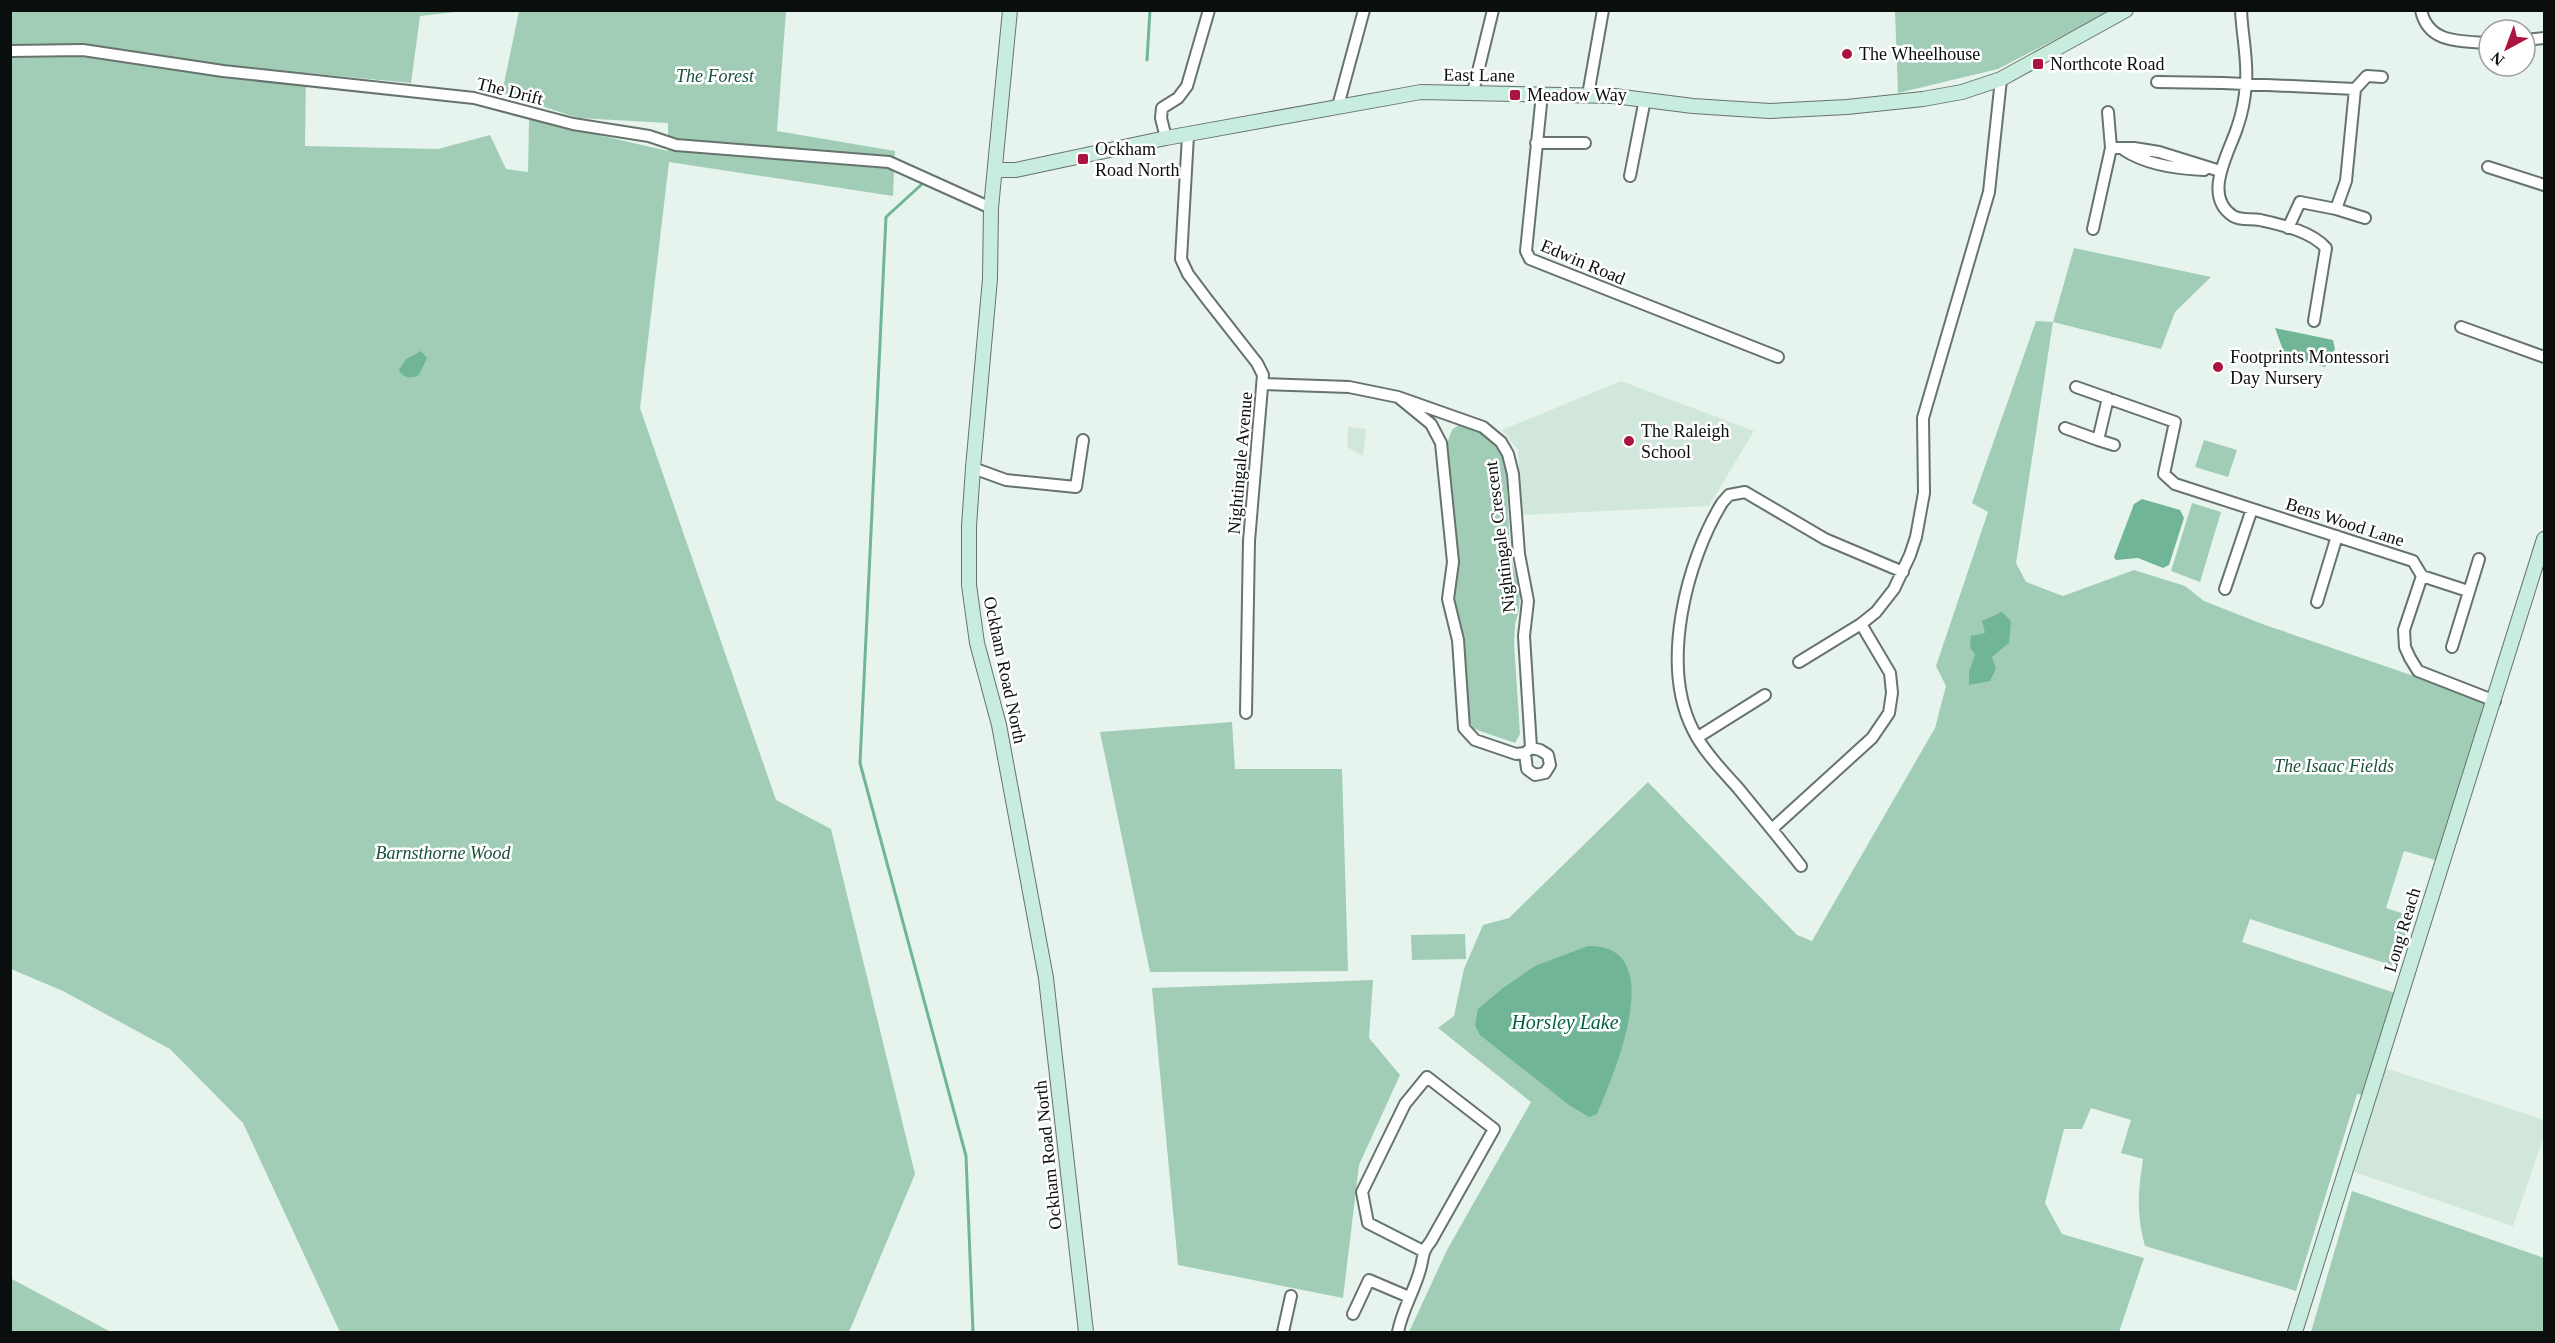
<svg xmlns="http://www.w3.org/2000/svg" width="2555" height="1343" viewBox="0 0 2555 1343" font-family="'Times New Roman',serif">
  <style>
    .built { fill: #d2e7dc }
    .green { fill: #a1cdb7 }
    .water { fill: #70b696 }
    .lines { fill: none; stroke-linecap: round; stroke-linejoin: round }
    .stream { stroke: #70b696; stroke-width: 3 }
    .street-casing { stroke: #67736d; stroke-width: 14 }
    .secondary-casing { stroke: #67736d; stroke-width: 16 }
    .street { stroke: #fff; stroke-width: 10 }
    .secondary { stroke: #c8ecde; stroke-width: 14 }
    .poi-dot { fill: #aa143e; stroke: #fff; stroke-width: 2 }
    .labels { text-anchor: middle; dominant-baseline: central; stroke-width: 5; stroke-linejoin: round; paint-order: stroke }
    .poi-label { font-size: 18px; fill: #0a0e0c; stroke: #fff; text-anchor: start }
    .street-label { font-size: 18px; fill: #0a0e0c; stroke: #fff }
    .park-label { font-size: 18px; font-style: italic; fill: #19503a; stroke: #fff }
    .water-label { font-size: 20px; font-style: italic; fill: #005f41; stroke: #fff }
  </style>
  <rect width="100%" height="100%" fill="#e6f4ed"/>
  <path class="built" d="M1621,381l133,50 -45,75 -187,9 -4,-65 -16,-20z
    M1348,427l18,2 -3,27 -16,-9z
    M2385,1068l159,52v16l-31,90 -159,-54z"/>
  <path class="green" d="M10,11h455l-45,5 -9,67 -105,-10 -1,73 133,3 52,-14 16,34 22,3 1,-53 139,32v-28l-90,-5 -76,-25 17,-82h267l-9,120 118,20 -2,45 -224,-34 -29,246 136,392 55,29 84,345 -66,158h-509l-97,-209 -73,-74 -107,-58 -52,-22z
    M1895,11v-1l215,1 -112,58 -100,24z
    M2074,248l137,29 -36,35 -14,37 -108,-27 -37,241 10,19 37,14 71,-26 51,16 19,15 61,24 222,76 -45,161 -38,-11 -18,57 28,9 -17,50 -147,-48 -8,23 159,53 -31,102 -13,-3 -61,197 -151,-45c-9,-35 -7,-51 -2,-87l-22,-6 10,-33 -40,-12 -9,21h-18l-19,74 17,31 82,24 -25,74h-710l38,-82 84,-148 -93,-74 16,-12 10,-47 19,-44 26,-7 139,-136 149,153 15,6 123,-213 11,-42 -10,-20 52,-154 -16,-9 64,-182 17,1z
    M1461,423l22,8 15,15 8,20 4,89 10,35 -1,21 -4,13 -1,20 6,90 -5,9 -35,-12 -7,-3 -6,-9 -15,-120 6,-31 -12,-122 6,-16z
    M2204,440l33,10 -9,27 -33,-10z
    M2192,503l29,9 -21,70 -29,-11z
    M1232,722l3,47h107l6,202 -198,1 -50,-240z
    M1465,934l1,25 -54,1 -1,-25z
    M1373,980l-4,58 31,37 -41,90 -16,133 -165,-33 -26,-277z
    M2352,1191l192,67v74h-233z
    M10,1278l101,54h-100z"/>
  <path class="water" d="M2275,328l58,12 2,9 -10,18 -39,-9z
    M421,351l6,7 -8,17c-7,4 -17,3 -20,-5l7,-11z
    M2142,499l38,11 4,8 -15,47 -6,3 -25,-10 -22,2 -2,-3 20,-53z
    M2002,612l9,9 -2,22 -17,14 4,12 -6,12 -21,4v-13l6,-18 -5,-6 1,-12 14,-3 -3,-12z
    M1588,946c83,-2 25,130 9,168l-8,3 -20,-12 -89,-70 -5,-10 3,-16 25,-21 32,-22z"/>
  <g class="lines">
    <path class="stream" d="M1147,60l3,-50
      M921,185l-35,32 -26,546 106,393 7,176"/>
    <defs>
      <path id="street" d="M2241,10c1,25 7,49 5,73 -1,15 -4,31 -9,45 -8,25 -35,68 -4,88 8,5 18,2 27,4 22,5 51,11 66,28l-12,73
        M2421,10c7,34 40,31 68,33
        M2525,40l19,-2
        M10,51l73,-1 140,21 251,27 99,26 76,12 27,9 213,17 102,46
        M2157,82l66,1 132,6
        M1473,92l20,-82
        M1542,94l-16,157 4,8 248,98
        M1588,95l15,-85
        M1338,106l26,-96
        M2108,112l3,36
        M1188,135l-7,124 7,15 18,24 51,65 6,12 -14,166 -3,172
        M1166,138l-5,-20 1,-10 16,-10 9,-12 22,-76
        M1536,143h49
        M2124,150c23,15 53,19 80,20
        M2488,167l56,18
        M1630,176l15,-77
        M2336,209l29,9
        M2288,228l12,-26 36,7 10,-28 9,-92 12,-13 15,1
        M2093,229l18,-81h23l25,4 61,19
        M2461,327l83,30
        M1264,384l85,3 49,10
        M2076,387l99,35 -11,52 11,10 238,77 9,15 -18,54 1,17 5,11 8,13 77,30
        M1398,397l85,30 18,15 7,12 5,20 6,80 9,47 -4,35 7,112 -6,5 -9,1 -41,-14 -11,-12 -6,-88 -10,-41 5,-37 -12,-119 -10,-19z
        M2065,428l33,12 10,-42
        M2098,440l16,5
        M973,468l33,12 70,7 7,-47
        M2422,576l46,15
        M2225,589l27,-80
        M2317,602l20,-66
        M2452,647l27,-88
        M1799,662l62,-38
        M1698,737l67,-42
        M1525,753l2,16 8,6 10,-2 5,-8 -2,-10 -8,-5 -9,-2
        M1772,829l100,-91 17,-25 3,-20 -2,-20 -29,-49 15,-12 18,-23 16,-34 6,-18 8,-44 -1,-75 66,-226 12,-113
        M1801,866c-20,-26 -42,-52 -63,-78 -16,-18 -34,-36 -45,-58 -33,-65 -7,-168 29,-227l7,-8 16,-3 80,47 78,33
        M1353,1314l16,-34 40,17
        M1283,1332l8,-36
        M1398,1332c4,-22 16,-40 22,-62 4,-13 1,-17 11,-29l63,-112 -67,-52 -22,27 -43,88 6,31 55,28"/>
      <path id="secondary" d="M1010,10l-19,198 -1,71 -17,189 -4,58v59l8,58 22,82 47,253 40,354
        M996,170h20l150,-32 255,-46 193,4 79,10 77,5 77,-4 76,-8 39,-7 39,-13 125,-69
        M2295,1332l249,-793"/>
    </defs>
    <use href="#street" class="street-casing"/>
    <use href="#secondary" class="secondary-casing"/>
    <use href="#street" class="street"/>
    <use href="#secondary" class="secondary"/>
  </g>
  <g class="poi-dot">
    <circle cx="1847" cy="54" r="6"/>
    <rect x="2032" y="58" width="12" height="12" rx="3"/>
    <rect x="1509" y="89" width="12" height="12" rx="3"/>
    <rect x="1077" y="153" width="12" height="12" rx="3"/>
    <circle cx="2218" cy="367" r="6"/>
    <circle cx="1629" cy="441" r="6"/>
  </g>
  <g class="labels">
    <g class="poi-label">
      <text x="1859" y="54">The Wheelhouse</text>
      <text x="2050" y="64">Northcote Road</text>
      <text x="1527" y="95">Meadow Way</text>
      <text x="1095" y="149">Ockham<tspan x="1095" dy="21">Road North</tspan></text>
      <text x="2230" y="357">Footprints Montessori<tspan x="2230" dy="21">Day Nursery</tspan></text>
      <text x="1641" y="431">The Raleigh<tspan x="1641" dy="21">School</tspan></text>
    </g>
    <g class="street-label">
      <text transform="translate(1479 75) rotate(1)">East Lane</text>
      <text transform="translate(510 91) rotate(14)">The Drift</text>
      <text transform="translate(1583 262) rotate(23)">Edwin Road</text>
      <text transform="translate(1240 463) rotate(-85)">Nightingale Avenue</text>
      <text transform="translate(2345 522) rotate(18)">Bens Wood Lane</text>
      <text transform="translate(1500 537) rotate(-97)">Nightingale Crescent</text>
      <text transform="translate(1005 670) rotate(78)">Ockham Road North</text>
      <text transform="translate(2402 930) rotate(-73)">Long Reach</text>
      <text transform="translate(1048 1155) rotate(-96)">Ockham Road North</text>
    </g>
    <g class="park-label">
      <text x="715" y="76">The Forest</text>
      <text x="2334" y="766">The Isaac Fields</text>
      <text x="443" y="853">Barnsthorne Wood</text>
    </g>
    <g class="water-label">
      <text x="1565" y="1022">Horsley Lake</text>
    </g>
  </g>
  <rect width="2555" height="1343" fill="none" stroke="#0a0e0c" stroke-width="24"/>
  <g transform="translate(2507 48) rotate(221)"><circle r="28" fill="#ffffff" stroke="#9d9f9e" stroke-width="1.5"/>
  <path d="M0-4.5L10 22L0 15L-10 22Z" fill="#aa143e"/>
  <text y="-9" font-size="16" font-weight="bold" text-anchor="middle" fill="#0a0e0c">N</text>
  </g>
</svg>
